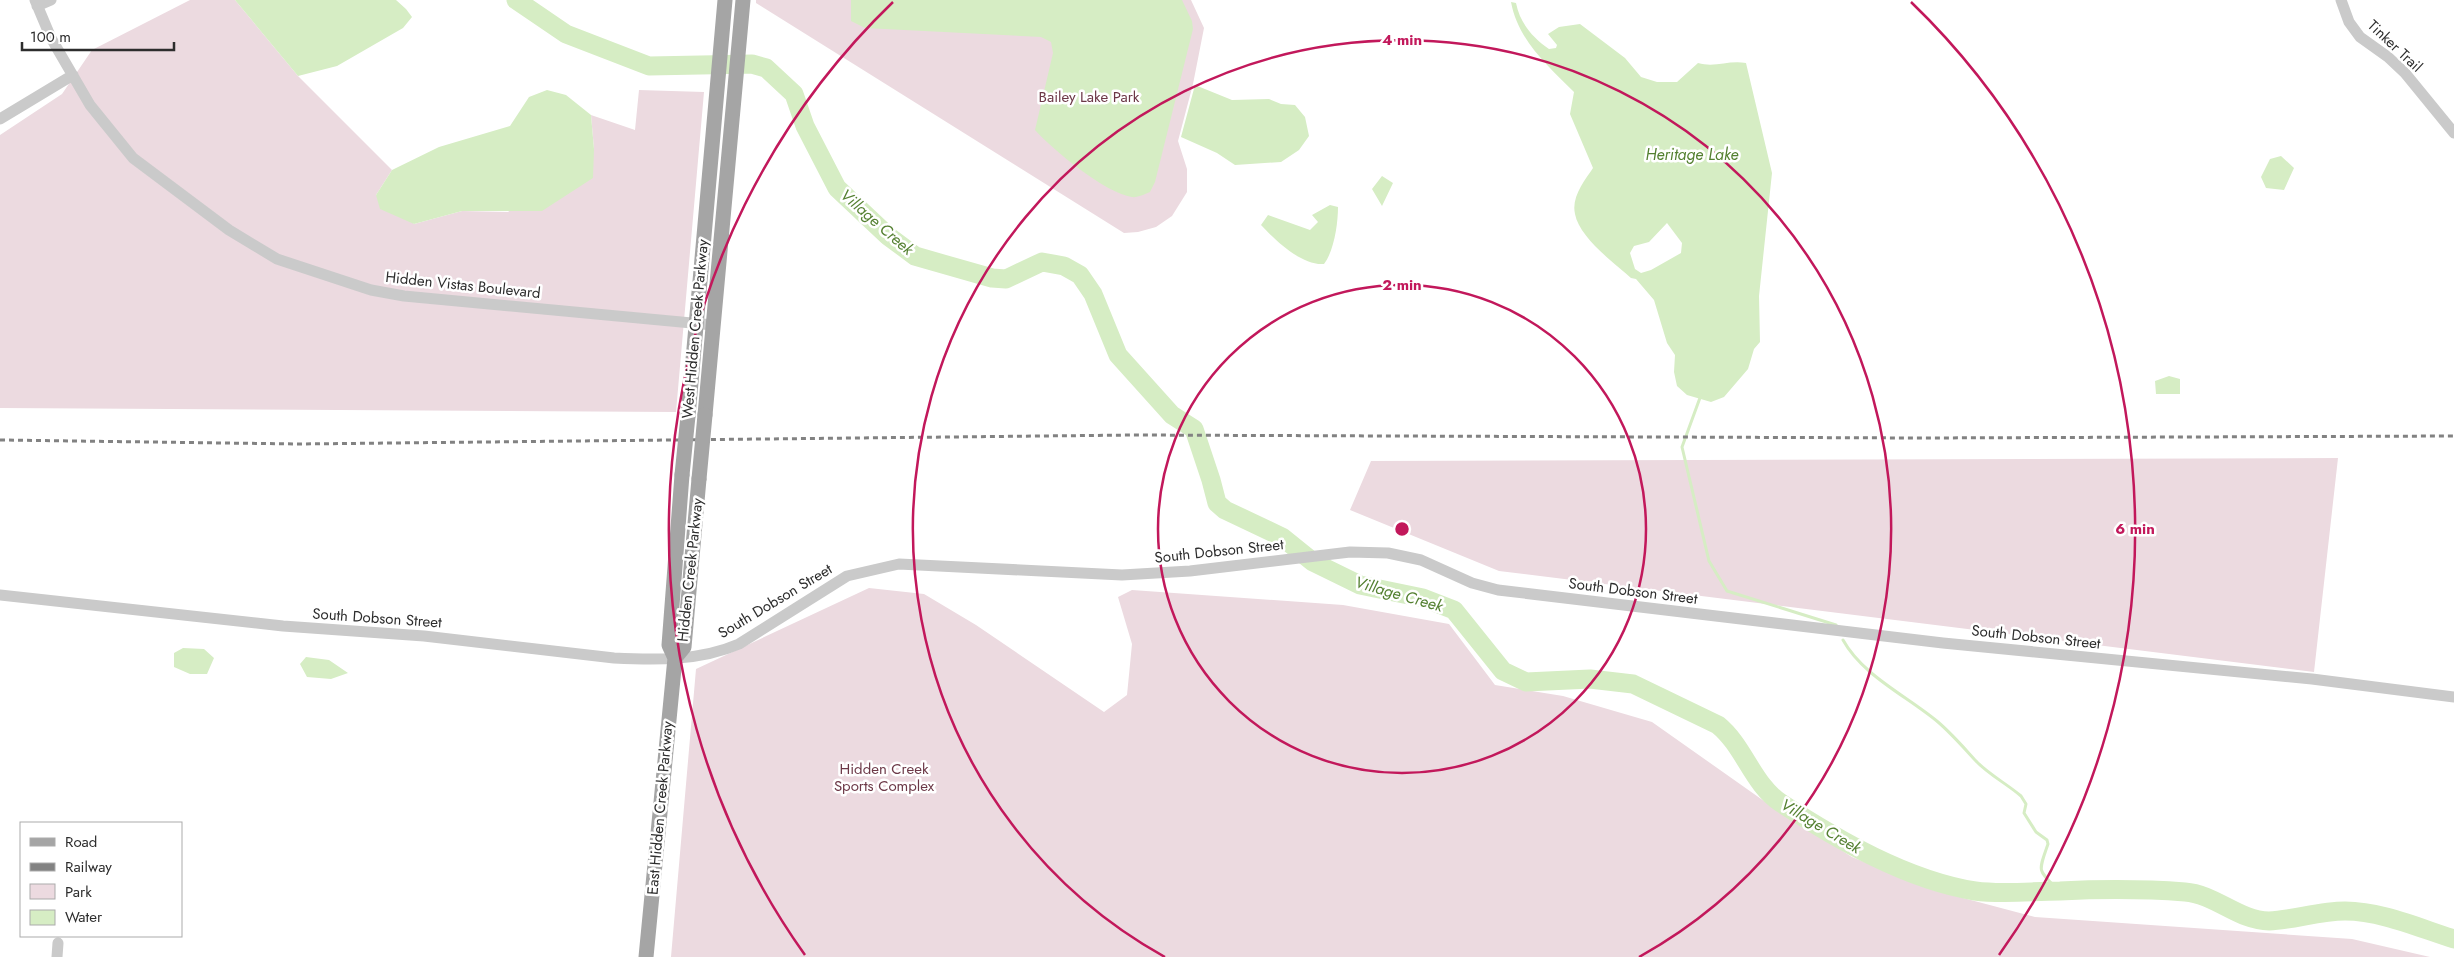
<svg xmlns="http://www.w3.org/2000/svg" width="2454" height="957" viewBox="0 0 2454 957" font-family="Jost,sans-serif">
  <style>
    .green { fill: #ecdae0 }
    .water { fill: #d6edc4; fill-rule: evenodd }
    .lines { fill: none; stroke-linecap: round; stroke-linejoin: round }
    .stream { stroke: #d6edc4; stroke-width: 3 }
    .river { stroke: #d6edc4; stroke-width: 19 }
    .minor { stroke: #cacaca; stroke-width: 11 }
    .major { stroke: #a5a5a5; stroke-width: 15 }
    .rail { stroke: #828282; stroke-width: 3; stroke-dasharray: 5 4; stroke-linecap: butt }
    .major-bridge { stroke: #a5a5a5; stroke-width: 15 }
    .ring { fill: none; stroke: #c2185b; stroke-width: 2.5 }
    .labels { text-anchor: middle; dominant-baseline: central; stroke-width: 5; stroke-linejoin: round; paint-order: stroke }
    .street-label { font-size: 15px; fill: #2d2d2d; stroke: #fff }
    .park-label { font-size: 15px; fill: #6c3847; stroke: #fff }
    .water-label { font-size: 16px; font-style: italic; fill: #548031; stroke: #fff }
    .centre { fill: #c2185b; stroke: #fff; stroke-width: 2.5 }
    .ring-label { font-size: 15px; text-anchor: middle; font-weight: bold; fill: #c2185b; stroke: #fff; stroke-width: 5; stroke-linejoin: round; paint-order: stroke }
  </style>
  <rect width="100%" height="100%" fill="#fff"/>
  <path class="green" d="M190,0h45l63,76 94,94 -16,25 38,29 48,-13 46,1 86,-63 -3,-34 44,15 4,-40 65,2 -28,320 -676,-4v-273l62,-41 30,-44z
    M756,0h435l13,28 -11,56 -15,57 9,28v23l-15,24 -16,11 -18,5 -14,1 -368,-230z
    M2338,458l-24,214 -815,-101 -149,-61 21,-49z
    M869,588l55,6 52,31 128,87 23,-17 5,-51 -14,-47 14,-7 211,15 106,19 46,61 68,11 89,26 112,79 88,56 81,33 102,27 317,22 78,18h-1759l25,-288z"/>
  <path class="water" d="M235,0h161l10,9 6,8 -9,11 -66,38 -39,10z
    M851,0h331l10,21 1,8 -38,153 -5,10c-5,2 -13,6 -18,5 -27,-4 -79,-47 -97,-67l18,-77 -2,-11 -10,-5 -176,-9 -14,-7z
    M1511,2l5,1c4,20 16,34 33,46l7,-1 1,-3 -9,-11 11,-7 21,-3 45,34 16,19 16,5h20l21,-19c17,5 30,-3 48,0l26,110 -13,123 1,46 -6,7 -6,20 -24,28 -13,5 -24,-7 -10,-9 -3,-14 1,-17 -8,-12 -13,-43 -18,-21 -5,-1c-17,-15 -52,-41 -56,-64 -4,-17 10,-34 18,-46l-23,-54 4,-22c-27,-27 -56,-52 -63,-90zM1667,223l15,20 -1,10 -30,17 -10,3 -6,-4 -5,-16 4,-7 15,-4z
    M1195,85l37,15 37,-1 12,5 14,1 10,12 4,19 -10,14 -18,12 -46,3 -18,-12 -36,-16z
    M547,90l19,5 25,20 3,34 -1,29 -51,33h-80l-48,13 -34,-15 -4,-14 16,-25 47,-23 71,-21 19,-29z
    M2281,156l13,12 -10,22 -18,-2 -5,-11 9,-18z
    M1382,176l11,7 -11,23 -10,-17z
    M1330,205l8,2c0,17 -4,44 -14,57 -22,2 -49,-24 -63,-39l7,-10 42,15 8,-8 -6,-7z
    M2169,376l11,3v15h-24l-1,-13z
    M183,648l21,1 10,9 -7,16h-17l-16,-7v-14z
    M306,657l23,3 19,13 -17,6 -24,-2 -7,-13z"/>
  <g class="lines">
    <path class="stream" d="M1701,395l-19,52 27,114 18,30 109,34
      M1843,640c20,36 64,56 95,82 14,12 26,26 38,39 12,13 31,23 45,35l5,8 -2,9 12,19 11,8 1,4c-10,29 -11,25 11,47"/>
    <path class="river" d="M516,0l50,34 83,32 103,-2 14,4 28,26 11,32 32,62 51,48 27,20 77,22 14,1 36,-17 22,4 16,9 13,19 25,61 54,60 22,14 17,51 6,23 8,7 57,27 31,25 47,23 63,13 31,12 49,61 23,11 64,-3 43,5 85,41c26,21 35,60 63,78 57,37 126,77 194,88 28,4 57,0 85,0 42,-2 84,-2 125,1 30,2 54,29 84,29 25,-1 50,-10 76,-10 36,0 74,17 109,28"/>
    <path class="minor" d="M35,0l16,38 39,67 43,53 96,72 48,29 94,31 33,6 309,29
      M2341,0l8,22 11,15 28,20 17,16 49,60
      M37,6l14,-6
      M0,119l73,-44
      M0,595l283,31 141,10 190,22c42,2 86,3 125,-14l108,-68 52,-12 223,11 68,-4 160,-19 38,1 33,7 51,23 26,7 445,53 369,36 142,18
      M57,957l1,-14"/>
    <path class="major" d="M705,415l38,-415
      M688,416l37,-416
      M675,658l9,-11 15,-168
      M646,957l29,-299 -6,-13 13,-170"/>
    <path class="rail" d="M0,440l299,4 835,-9 788,3 532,-2"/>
    <path class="major-bridge" d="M682,475l6,-59
      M699,479l6,-64"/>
  </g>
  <g class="ring">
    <circle cx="1402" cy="529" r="244"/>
    <path d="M1165 957A489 489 0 1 1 1639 957"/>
    <path d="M805 955A733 733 0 0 1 893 2M1911 2A733 733 0 0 1 1999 955"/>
  </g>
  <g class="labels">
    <g class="street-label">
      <text transform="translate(2395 46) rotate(43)">Tinker Trail</text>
      <text transform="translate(463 285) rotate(6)">Hidden Vistas Boulevard</text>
      <text transform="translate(695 329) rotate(-85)">West Hidden Creek Parkway</text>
      <text transform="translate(1219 551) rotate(-6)">South Dobson Street</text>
      <text transform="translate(690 570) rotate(-84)">Hidden Creek Parkway</text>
      <text transform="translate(1633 591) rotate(7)">South Dobson Street</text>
      <text transform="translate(775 601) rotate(-31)">South Dobson Street</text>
      <text transform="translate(377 618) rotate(4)">South Dobson Street</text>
      <text transform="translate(2036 637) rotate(6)">South Dobson Street</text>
      <text transform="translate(660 808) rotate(-85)">East Hidden Creek Parkway</text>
    </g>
    <g class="park-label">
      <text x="1089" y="97">Bailey Lake Park</text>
      <text x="884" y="769">Hidden Creek<tspan x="884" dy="17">Sports Complex</tspan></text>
    </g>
    <g class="water-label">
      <text x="1692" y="154">Heritage Lake</text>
      <text transform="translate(877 222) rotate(41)">Village Creek</text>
      <text transform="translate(1399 594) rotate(16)">Village Creek</text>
      <text transform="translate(1821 826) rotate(31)">Village Creek</text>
    </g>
  </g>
  <circle cx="1402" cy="529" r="8" class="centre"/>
  <g class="ring-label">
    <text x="1402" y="45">4 min</text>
    <text x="1402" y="290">2 min</text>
    <text x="2135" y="534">6 min</text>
  </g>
  <rect x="20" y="822" width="162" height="115" fill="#ffffff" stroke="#ababab"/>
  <rect x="30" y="838" width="25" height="8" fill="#a5a5a5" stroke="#ababab"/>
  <text x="65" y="847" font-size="15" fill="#2d2d2d">Road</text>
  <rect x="30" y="863" width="25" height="8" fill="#828282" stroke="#ababab"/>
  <text x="65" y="872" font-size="15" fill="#2d2d2d">Railway</text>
  <rect x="30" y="884" width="25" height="15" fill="#ecdae0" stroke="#ababab"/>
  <text x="65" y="897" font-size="15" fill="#2d2d2d">Park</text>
  <rect x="30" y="910" width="25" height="15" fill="#d6edc4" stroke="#ababab"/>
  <text x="65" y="922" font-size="15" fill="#2d2d2d">Water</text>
  <path d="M22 42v8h152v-8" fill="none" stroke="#2d2d2d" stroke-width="2.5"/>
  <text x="30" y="42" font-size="15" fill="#2d2d2d" stroke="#ffffff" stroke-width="4" paint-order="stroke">100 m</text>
</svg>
